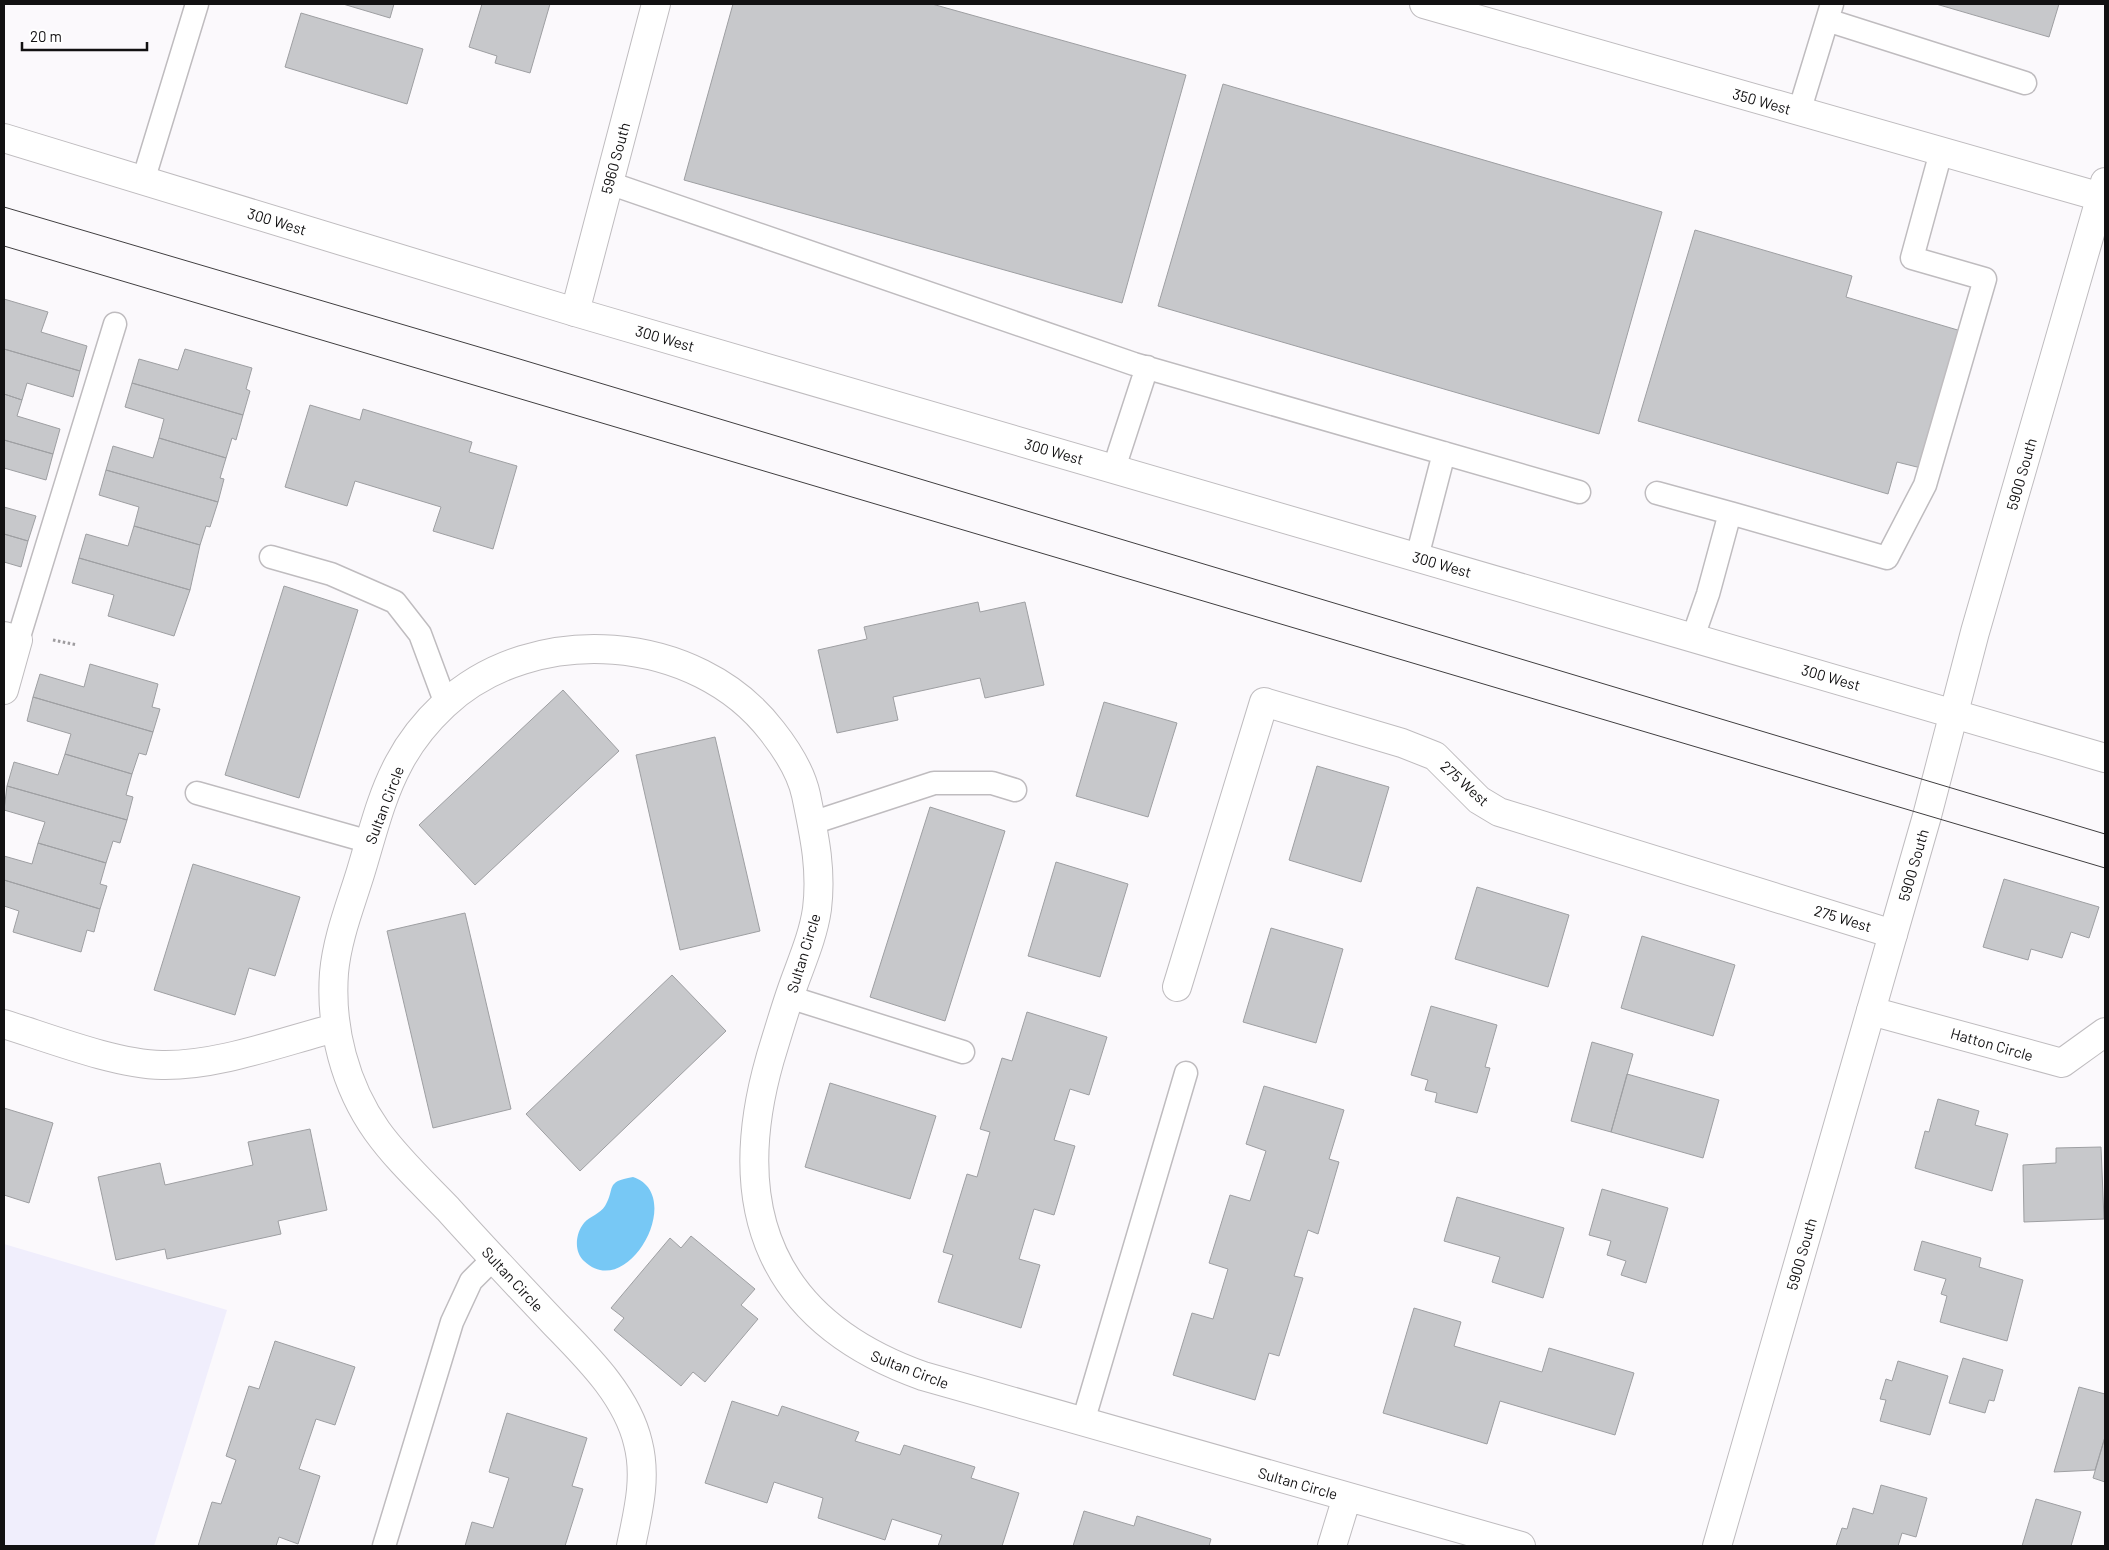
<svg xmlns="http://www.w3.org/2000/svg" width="2109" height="1550" viewBox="0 0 2109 1550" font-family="Barlow,sans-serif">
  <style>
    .education { fill: #f0eefc }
    .water { fill: #77c8f5 }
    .building { fill: #c7c8cb; stroke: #9e9fa2 }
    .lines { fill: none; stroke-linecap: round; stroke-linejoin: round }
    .service-casing { stroke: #bfbcbf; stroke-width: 25 }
    .minor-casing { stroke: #bfbcbf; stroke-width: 30 }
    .tertiary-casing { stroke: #bfbcbf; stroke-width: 30 }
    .path { stroke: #9e9c9f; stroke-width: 3; stroke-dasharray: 2.5 2.5; stroke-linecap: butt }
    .service { stroke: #fff; stroke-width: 22 }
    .minor { stroke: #fff; stroke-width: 28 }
    .tertiary { stroke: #fff; stroke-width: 28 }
    .tram { stroke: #403f40; stroke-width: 1 }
    .labels { text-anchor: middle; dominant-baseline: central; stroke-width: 4; stroke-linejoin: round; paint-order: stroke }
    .street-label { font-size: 15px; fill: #121112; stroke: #fff }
  </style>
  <rect width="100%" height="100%" fill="#fbf9fc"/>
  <path class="education" d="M4,1244l223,66 -73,236h-150z"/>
  <path class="water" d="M633,1177c54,18 -6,126 -49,84 -10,-9 -9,-27 0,-38 6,-7 16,-9 21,-17 11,-18 -1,-24 28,-29z"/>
  <path class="building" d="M343,4h51l-4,14z
    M482,4h68l-20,69 -35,-10 2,-7 -28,-9z
    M733,4h199l254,71 -64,228 -438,-123z
    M1936,4h123l-10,33z
    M301,13l122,36 -16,55 -122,-37z
    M1223,84l439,128 -63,222 -441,-128z
    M1695,230l157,46 -6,21 115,34 -40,137 -24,-6 -9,32 -250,-73z
    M4,299l44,13 -7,20 46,14 -7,25 -76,-22z
    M4,349l76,22 -7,26 -46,-14 -5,17 -18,-6z
    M185,349l67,19 -6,21 4,2 -7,24 -111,-32 7,-24 39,11z
    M132,383l111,32 -7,25 -4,-2 -6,20 -67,-20 5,-19 -39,-12z
    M4,394l18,6 -5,16 43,13 -7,25 -49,-14z
    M310,405l50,15 3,-11 109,33 -3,10 48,14 -24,83 -60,-18 8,-24 -86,-26 -8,25 -62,-19z
    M159,438l67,20 -6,20 4,1 -6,23 -112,-32 7,-24 40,12z
    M4,440l49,14 -7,26 -42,-12z
    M106,470l112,32 -8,25 -4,-1 -6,19 -66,-19 5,-19 -40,-12z
    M4,507l32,9 -8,25 -24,-7z
    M134,526l66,19 -10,45 -111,-32 7,-24 42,12z
    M4,534l24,7 -7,26 -17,-5z
    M79,558l111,32 -16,46 -66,-20 6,-21 -42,-12z
    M284,586l74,24 -59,188 -74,-23z
    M978,602l2,10 45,-10 19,83 -59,13 -5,-20 -87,19 5,23 -61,13 -19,-83 49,-11 -3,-12z
    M90,664l68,20 -6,23 8,2 -7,23 -120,-35 7,-23 44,13z
    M563,690l56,61 -144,134 -56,-60z
    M33,697l120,35 -7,23 -7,-2 -7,21 -67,-20 6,-20 -44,-13z
    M1104,702l73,21 -29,94 -72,-21z
    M715,737l45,194 -80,19 -44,-195z
    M65,754l67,20 -6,21 7,2 -6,23 -120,-34 7,-24 44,13z
    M1317,766l72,21 -28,95 -72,-22z
    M7,786l120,34 -7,23 -7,-2 -7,22 -68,-20 7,-21 -41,-12z
    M930,807l75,24 -60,190 -75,-24z
    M38,843l68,20 -6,21 7,2 -7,23 -96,-29v-24l28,8z
    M1056,862l72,22 -28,93 -72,-21z
    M193,864l107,33 -25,79 -26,-8 -14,47 -81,-25z
    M2004,879l95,28 -10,31 -18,-6 -9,26 -31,-9 -3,11 -45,-13z
    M4,880l96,29 -6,23 -7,-2 -6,22 -68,-20 6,-21 -15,-5z
    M1477,887l92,28 -21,72 -93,-28z
    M465,913l46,196 -78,19 -46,-197z
    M1271,928l72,21 -27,94 -73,-21z
    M1642,936l93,29 -22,71 -92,-28z
    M672,975l54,56 -146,140 -54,-57z
    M1431,1006l66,19 -12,42 5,1 -13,45 -42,-11 2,-9 -12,-3 3,-10 -17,-5z
    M1027,1012l80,25 -18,58 -19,-6 -16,51 21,6 -21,69 -20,-6 -15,50 21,6 -19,63 -83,-26 15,-47 -10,-3 24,-78 10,3 13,-45 -10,-3 22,-71 10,3z
    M1592,1042l41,12 -22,78 -40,-11z
    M1627,1074l92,26 -16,58 -92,-26z
    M830,1083l106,33 -26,83 -105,-32z
    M1264,1086l80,24 -15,49 10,3 -21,72 -10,-4 -14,46 9,2 -24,78 -10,-3 -14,47 -82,-25 19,-62 21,6 15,-50 -19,-6 21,-68 20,6 16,-50 -20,-7z
    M1938,1099l41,12 -4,14 33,9 -16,57 -77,-23 10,-37 4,1z
    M4,1108l49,15 -24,80 -25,-8z
    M310,1129l17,81 -49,11 3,13 -114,25 -2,-10 -49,11 -18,-83 62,-14 5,22 88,-20 -5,-23z
    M2101,1147l3,72 -80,3 -1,-57 33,-2v-15z
    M1602,1189l66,19 -22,75 -25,-8 5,-14 -19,-6 4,-14 -22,-6z
    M1457,1197l107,31 -21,70 -51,-16 8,-25 -56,-16z
    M691,1236l64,53 -14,16 17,14 -53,63 -12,-10 -12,14 -67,-56 10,-12 -13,-10 59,-70 11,10z
    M1922,1241l59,17 -2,9 44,13 -16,61 -67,-19 7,-26 -6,-2 5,-15 -32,-9z
    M1414,1308l47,14 -7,24 88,26 7,-24 85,25 -19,62 -115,-34 -13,43 -104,-31z
    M275,1341l80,26 -20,58 -19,-6 -17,50 21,7 -22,68 -19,-7 -3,9h-78l14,-44 9,2 15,-44 -10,-4 23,-70 10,3z
    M1963,1358l40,12 -9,31 -5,-1 -4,13 -36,-10z
    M1898,1361l50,15 -18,59 -50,-14 6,-21 -6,-1 6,-20 6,2z
    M2079,1387l26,7v43l-10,33 -41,2z
    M732,1401l46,15 4,-10 77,26 -4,9 45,14 4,-10 71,22 -4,11 48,15 -17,53h-64l4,-11 -50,-16 -7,21 -67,-22 5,-20 -49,-16 -7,21 -62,-20z
    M507,1413l80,25 -15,48 11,3 -18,57h-100l7,-24 21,6 16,-50 -20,-6z
    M2105,1437v45l-12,-4z
    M1881,1485l46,13 -11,39 -14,-4 -4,13h-62l6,-18 5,1 6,-21 20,6z
    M2036,1499l45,13 -10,34h-49z
    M1084,1511l50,15 3,-10 74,23 -2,7h-136z"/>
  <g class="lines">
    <defs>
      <path id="service" d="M1827,20l198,63
        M1799,112l33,-108
        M143,181l54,-177
        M609,183l525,181 445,128
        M1114,468l33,-101
        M1657,493l73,20 -22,81 -15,43
        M1730,513l157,45 38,-73 60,-206 -73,-21 29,-106
        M271,557l60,17 64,28 25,32 26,70
        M1417,557l27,-104
        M18,640l97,-316
        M197,793l173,49
        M812,823l122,-40h58l23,7
        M789,997l174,55
        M1083,1422l103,-349
        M384,1546l68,-224 19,-41 22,-22"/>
      <path id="minor" d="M1424,4l677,193
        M575,312l81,-308
        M4,636l14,4 -14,50
        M1177,987l87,-285 138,41 33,13 44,44 20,12 394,122
        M1871,1011l191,52 43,-31
        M4,1024c45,14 111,40 158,41 56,1 119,-23 173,-37
        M631,1546c7,-34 16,-68 7,-103 -11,-47 -50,-85 -83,-119 -36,-38 -72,-76 -107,-115 -24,-25 -51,-50 -71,-78 -32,-45 -47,-103 -43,-158 3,-35 17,-69 27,-102 11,-36 20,-75 38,-108 11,-21 28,-42 45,-58 90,-84 253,-72 328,26 15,19 29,41 34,64 8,39 16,74 11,114 -4,28 -16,54 -25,80 -8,23 -15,47 -22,70 -43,151 1,263 153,317l598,170
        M1332,1546l15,-49"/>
      <path id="tertiary" d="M4,138l571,174 1530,446
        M1717,1546l210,-730 48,-184 130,-450"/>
    </defs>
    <use href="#service" class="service-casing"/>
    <use href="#minor" class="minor-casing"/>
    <use href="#tertiary" class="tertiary-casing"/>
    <path class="path" d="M53,640l24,5"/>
    <use href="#service" class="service"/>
    <use href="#minor" class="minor"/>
    <use href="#tertiary" class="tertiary"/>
    <path class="tram" d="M4,207l509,150 1592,477
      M4,246l2101,622"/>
  </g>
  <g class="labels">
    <g class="street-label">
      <text transform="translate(1762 101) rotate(16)">350 West</text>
      <text transform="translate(615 158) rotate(-75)">5960 South</text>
      <text transform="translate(277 221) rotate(17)">300 West</text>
      <text transform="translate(665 338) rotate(16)">300 West</text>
      <text transform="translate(1054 451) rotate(16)">300 West</text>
      <text transform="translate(2021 474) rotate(-74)">5900 South</text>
      <text transform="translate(1442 564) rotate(16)">300 West</text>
      <text transform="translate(1831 677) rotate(16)">300 West</text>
      <text transform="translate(1465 783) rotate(42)">275 West</text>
      <text transform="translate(384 805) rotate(-69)">Sultan Circle</text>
      <text transform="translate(1913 865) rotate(-74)">5900 South</text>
      <text transform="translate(1843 918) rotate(17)">275 West</text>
      <text transform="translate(803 953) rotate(-73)">Sultan Circle</text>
      <text transform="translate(1992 1044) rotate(16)">Hatton Circle</text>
      <text transform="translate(1801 1254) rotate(-74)">5900 South</text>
      <text transform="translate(513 1279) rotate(47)">Sultan Circle</text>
      <text transform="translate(910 1369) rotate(21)">Sultan Circle</text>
      <text transform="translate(1298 1483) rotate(16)">Sultan Circle</text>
    </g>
  </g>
  <rect width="2109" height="1550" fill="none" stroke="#121112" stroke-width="10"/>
  <path d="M22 42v8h125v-8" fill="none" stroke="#121112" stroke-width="2.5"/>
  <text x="30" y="42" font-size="15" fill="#121112" stroke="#ffffff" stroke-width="4" paint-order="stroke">20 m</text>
</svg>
